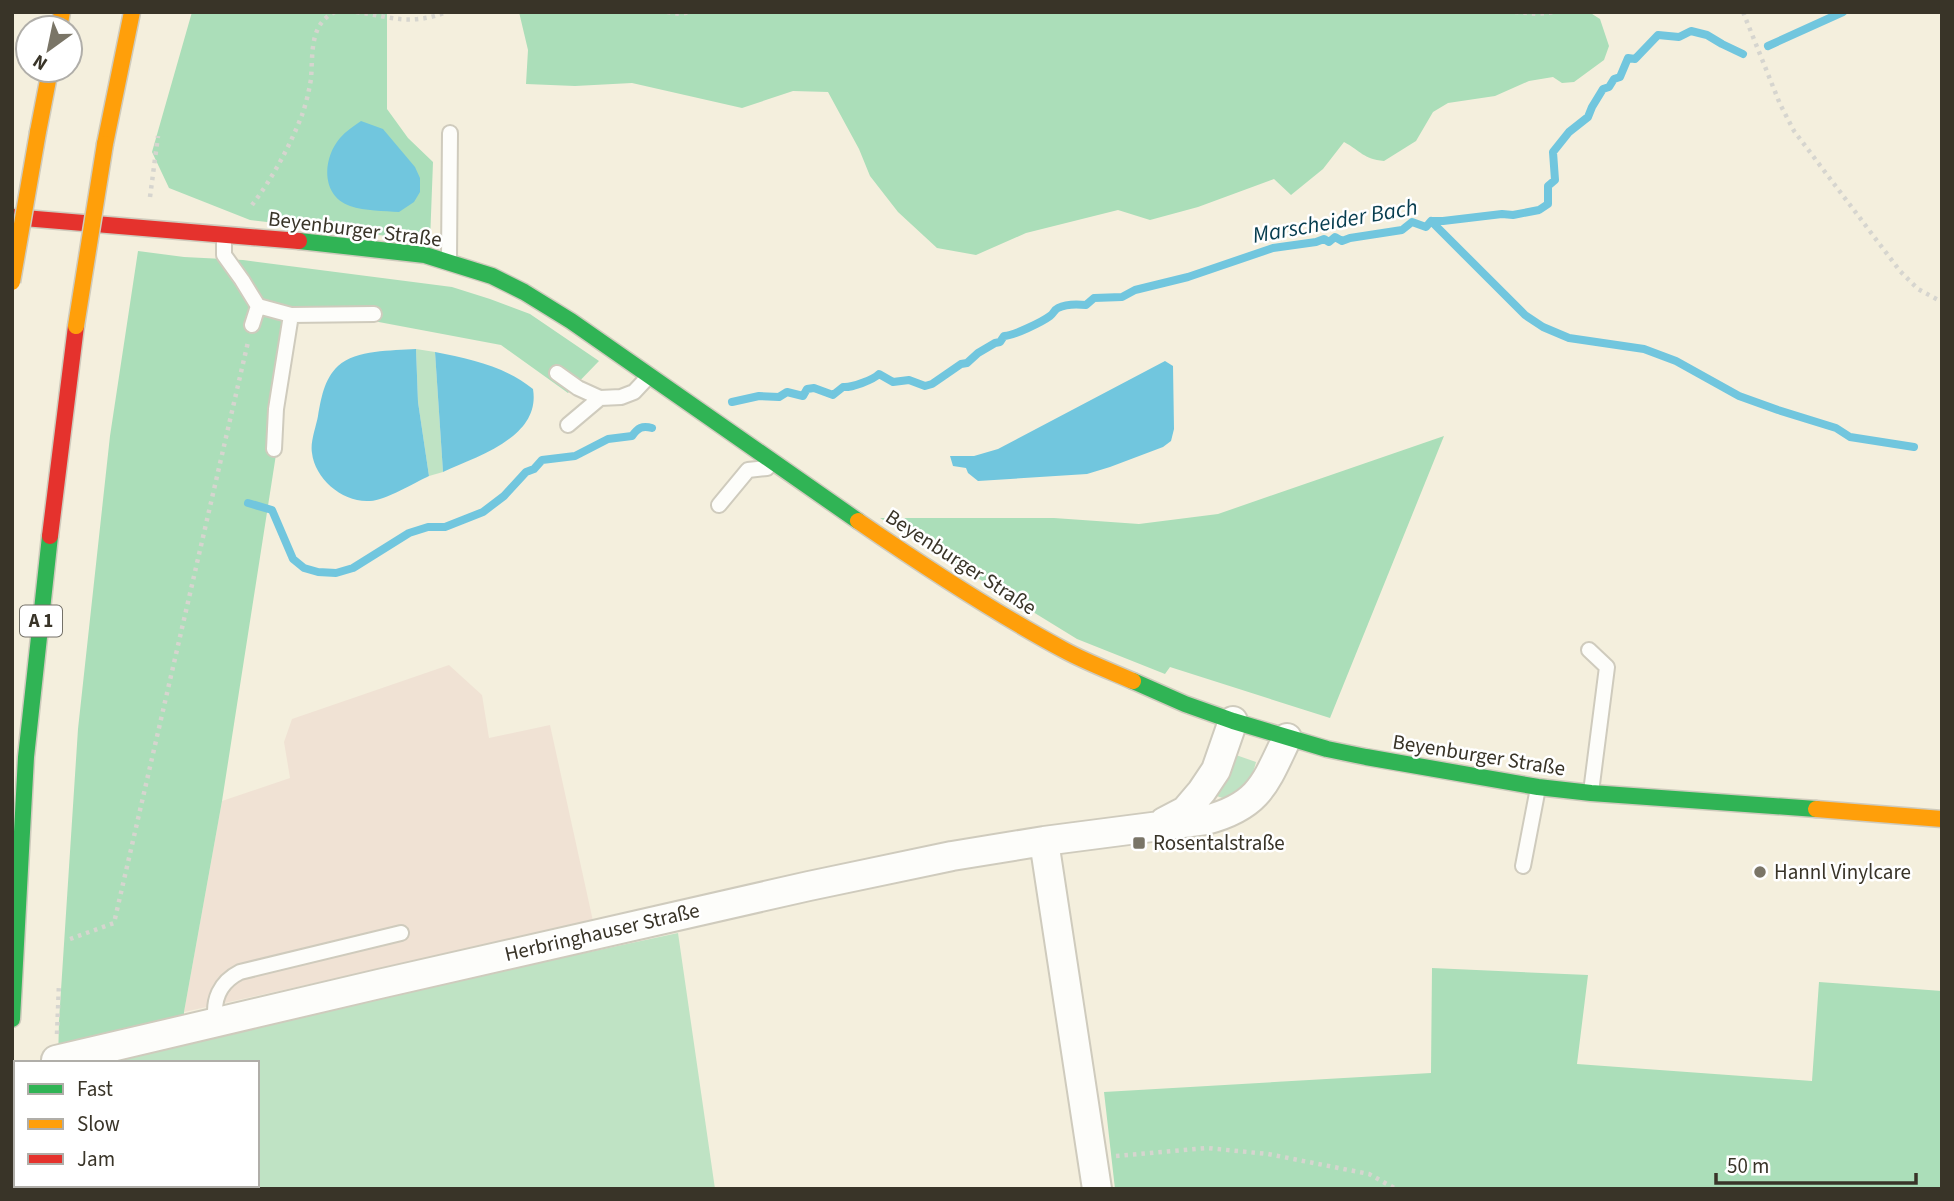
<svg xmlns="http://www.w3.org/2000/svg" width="1954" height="1201" viewBox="0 0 1954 1201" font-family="'Source Sans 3',sans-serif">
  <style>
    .commercial { fill: #f0e2d4 }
    .green { fill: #bfe3c4 }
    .forest { fill: #abdeb9 }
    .water { fill: #71c6de }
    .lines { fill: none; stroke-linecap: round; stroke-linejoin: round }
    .stream { stroke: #71c6de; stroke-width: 8 }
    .street-tunnel { stroke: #cfcab9; stroke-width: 28; stroke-dasharray: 28 14; stroke-linecap: butt }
    .lane-casing { stroke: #cfcbbd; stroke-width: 18 }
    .street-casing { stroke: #cfcbbd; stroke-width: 32 }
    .fast-casing { stroke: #cfcbbd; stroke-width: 19 }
    .slow-casing { stroke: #cfcbbd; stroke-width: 19 }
    .jam-casing { stroke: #cfcbbd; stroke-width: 19 }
    .path { stroke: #d6d5cf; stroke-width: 4.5; stroke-dasharray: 3.5 5; stroke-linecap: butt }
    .lane { stroke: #fdfdfa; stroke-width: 14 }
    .street { stroke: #fdfdfa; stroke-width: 28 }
    .fast { stroke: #30b455; stroke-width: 16 }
    .slow { stroke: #ff9f0a; stroke-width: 16 }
    .jam { stroke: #e5322d; stroke-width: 16 }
    .slow-bridge-casing { stroke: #cfcbbd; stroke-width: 19; stroke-linecap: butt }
    .slow-bridge { stroke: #ff9f0a; stroke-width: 16 }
    .poi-dot { fill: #7a7567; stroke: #fff; stroke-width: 2.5 }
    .labels { text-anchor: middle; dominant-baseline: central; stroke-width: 5; stroke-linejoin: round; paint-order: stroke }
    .shield { fill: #fff; stroke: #747168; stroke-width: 2 }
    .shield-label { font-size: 19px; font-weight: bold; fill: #393428 }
    .street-label { font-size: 21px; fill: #393428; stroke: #fff }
    .poi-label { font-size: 21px; fill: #393428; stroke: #fff; text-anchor: start }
    .water-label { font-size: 23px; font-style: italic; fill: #073d4f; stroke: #fff }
  </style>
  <rect width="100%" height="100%" fill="#f4efdd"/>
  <path class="commercial" d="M449,665l33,30 7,43 61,-13 43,196 -409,91 38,-211 68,-23 -6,-36 8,-23z"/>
  <path class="green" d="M416,349l19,3 8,120 -14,4 -11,-74z
    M1236,755l20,7c-4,17 -17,44 -39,34l-1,-3z
    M678,933l37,256h-564v-4h106v-122h-153l80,-24z"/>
  <path class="forest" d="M192,12h195v97l21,29 25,24 -3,79 -180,-21 -81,-32 -17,-36z
    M519,12h1070l11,7 9,27 -5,14 -30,22 -12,1 -9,-6 -24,4 -34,15 -47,7 -15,9 -17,29 -32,20c-21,-2 -23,-10 -40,-19l-21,27 -32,26 -17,-16 -76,28 -48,13 -32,-10 -92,23 -50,22 -39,-7 -39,-36 -28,-36 -11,-27 -31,-57 -35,-1 -51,17 -110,-25 -57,3 -49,-2 2,-34z
    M138,251l46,6 59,3 209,27 38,12 40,15 69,47 -31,32 -67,-48 -202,-38 -77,494 -38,211v27l-126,24 1,-42 19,-292 32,-293z
    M1444,436l-114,282 -160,-51 -5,7 -88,-35 -197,-121h174l85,6 79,-10z
    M1432,968l156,7 -11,89 235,17 7,-99 123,9v198h-827l-11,-97 327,-19z"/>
  <path class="water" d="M361,121l22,8 32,38 5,11v14l-6,10 -15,10c-15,-1 -34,-1 -49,-6 -29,-10 -28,-47 -10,-68 6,-7 14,-12 21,-17z
    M416,349l2,53 11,74c-15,7 -43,24 -59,25 -27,2 -55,-22 -58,-48 -2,-11 4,-26 6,-37 3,-17 6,-37 20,-50 19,-17 53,-15 78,-17z
    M435,352c36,7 69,14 98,37 8,48 -55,67 -90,83z
    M1165,361l8,5 1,63 -3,12 -8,6 -53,20 -23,7 -109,7 -10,-8 -2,-5 -13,-2 -3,-10h24l24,-7z"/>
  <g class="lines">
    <path class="stream" d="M1768,46l75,-34
      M1431,221l94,94 18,12 26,11 75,11 32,12 63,35 39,14 58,18 14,9 64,10
      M732,402l27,-6 20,1 8,-5 16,4 4,-7 7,-1 19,7 10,-8c8,1 30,-7 36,-13l14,8 16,-2 16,6 7,-2 29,-20 6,-1 11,-10 17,-10 5,-1 4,-6c9,0 38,-14 46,-20 4,-3 4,-6 8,-8 8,-4 19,-4 28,-3l8,-7 28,-1 13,-7 53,-13 85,-29 43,-6 8,-3 5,3 6,-5 7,4 8,-3 52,-8 10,-8 14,5 5,-6h12l59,-7 11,1 26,-5 9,-6v-18l7,-6 -2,-28 16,-20 19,-15 4,-10 11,-18 6,-2 5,-8 6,-2 8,-19 7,1 23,-24 21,2 12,-6 16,4 15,9 21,10
      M248,503l24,7 21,49 11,9 14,4 18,1 17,-5 56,-35 19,-6h17l38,-15 21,-16 22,-24 8,-3 8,-9 33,-4 33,-17 24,-3c6,-8 10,-11 20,-8"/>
    <path class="street-tunnel" d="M12,1071l4,-1"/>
    <defs>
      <path id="lane" d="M224,236v19l18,25 16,26 33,9 -15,94 -2,40
        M449,261l1,-128
        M291,315l83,-1
        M252,325l6,-19
        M557,373l21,15 22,10 21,-1 13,-5 15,-16
        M568,425l32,-27
        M719,505l29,-35 19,-2
        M1589,650l18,17 -16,125
        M1523,866l15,-78
        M216,1022c-4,-22 4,-40 24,-50l161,-39"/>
      <path id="street" d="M1164,822l21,-11 17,-20 14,-21 17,-49
        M1044,841l53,348
        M56,1060l323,-76 430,-98 143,-30 92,-15 162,-21c53,-14 59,-36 81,-82"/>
      <path id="fast" d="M299,241l126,14 67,21 32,16 47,29 287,200
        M1133,681l52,23 48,17 94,28 39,8 172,30 53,6 225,16
        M12,1019l14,-262 24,-221"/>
      <path id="slow" d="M59,28l3,-16
        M38,132l12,-62
        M105,144l27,-132
        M858,521c67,46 135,91 206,129 22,12 46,21 69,31
        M1816,809l126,10"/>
      <path id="jam" d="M12,217l287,24
        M50,536l26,-210"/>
    </defs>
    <use href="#lane" class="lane-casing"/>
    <use href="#street" class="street-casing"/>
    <use href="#fast" class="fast-casing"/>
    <use href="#slow" class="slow-casing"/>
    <use href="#jam" class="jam-casing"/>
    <path class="path" d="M356,12c37,5 53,14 91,0
      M667,12l14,2 8,-2
      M1515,12l22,2 18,-2
      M1743,12l37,92 14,27 106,140 18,18 24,13
      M150,197l8,-61
      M252,205c20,-26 38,-59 50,-90 4,-11 7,-24 9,-36 2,-25 -2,-55 24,-67
      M70,939l44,-16 134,-581
      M57,1034l2,-50
      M1116,1156l91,-8 61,6 101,20 27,15"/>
    <use href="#lane" class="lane"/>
    <use href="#street" class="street"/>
    <use href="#fast" class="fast"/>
    <use href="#slow" class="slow"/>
    <use href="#jam" class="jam"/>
    <defs>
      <path id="slow-bridge" d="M12,282l26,-150
        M76,326l29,-182"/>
    </defs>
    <use href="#slow-bridge" class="slow-bridge-casing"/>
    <use href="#slow-bridge" class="slow-bridge"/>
  </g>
  <g class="poi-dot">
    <rect x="1132" y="836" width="14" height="14" rx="3.5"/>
    <circle cx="1760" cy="872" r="7"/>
  </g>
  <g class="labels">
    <rect class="shield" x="20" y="605.5" width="42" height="31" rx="5"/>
    <g class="shield-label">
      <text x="41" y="621">A 1</text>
    </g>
    <g class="street-label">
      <text transform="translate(355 229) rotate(7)">Beyenburger Straße</text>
      <text transform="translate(961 562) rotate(33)">Beyenburger Straße</text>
      <text transform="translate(1479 755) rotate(9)">Beyenburger Straße</text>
      <text transform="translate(602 932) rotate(-13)">Herbringhauser Straße</text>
    </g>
    <g class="poi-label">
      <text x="1153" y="843">Rosentalstraße</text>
      <text x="1774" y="872">Hannl Vinylcare</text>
    </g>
    <g class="water-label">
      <text transform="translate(1335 221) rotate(-10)">Marscheider Bach</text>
    </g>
  </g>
  <rect width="1954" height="1201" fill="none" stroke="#393428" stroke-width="28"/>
  <rect x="14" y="1061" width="245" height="126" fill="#ffffff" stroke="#b0aea9" stroke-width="2"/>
  <rect x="28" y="1084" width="35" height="10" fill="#30b455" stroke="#b0aea9" stroke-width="2"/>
  <text x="77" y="1096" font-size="21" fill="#393428">Fast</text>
  <rect x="28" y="1119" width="35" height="10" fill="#ff9f0a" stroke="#b0aea9" stroke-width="2"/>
  <text x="77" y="1131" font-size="21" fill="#393428">Slow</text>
  <rect x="28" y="1154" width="35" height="10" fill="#e5322d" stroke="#b0aea9" stroke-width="2"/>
  <text x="77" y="1166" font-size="21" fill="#393428">Jam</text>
  <g transform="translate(49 49) rotate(213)"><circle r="33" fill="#ffffff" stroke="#b0aea9" stroke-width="2"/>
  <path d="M0-5L12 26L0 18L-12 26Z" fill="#7a7567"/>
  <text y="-10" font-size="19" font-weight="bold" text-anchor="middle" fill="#393428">N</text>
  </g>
  <path d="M1716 1173v10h200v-10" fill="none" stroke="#393428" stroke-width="3.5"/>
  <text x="1727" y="1173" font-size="21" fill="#393428" stroke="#ffffff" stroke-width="5" paint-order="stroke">50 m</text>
</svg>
